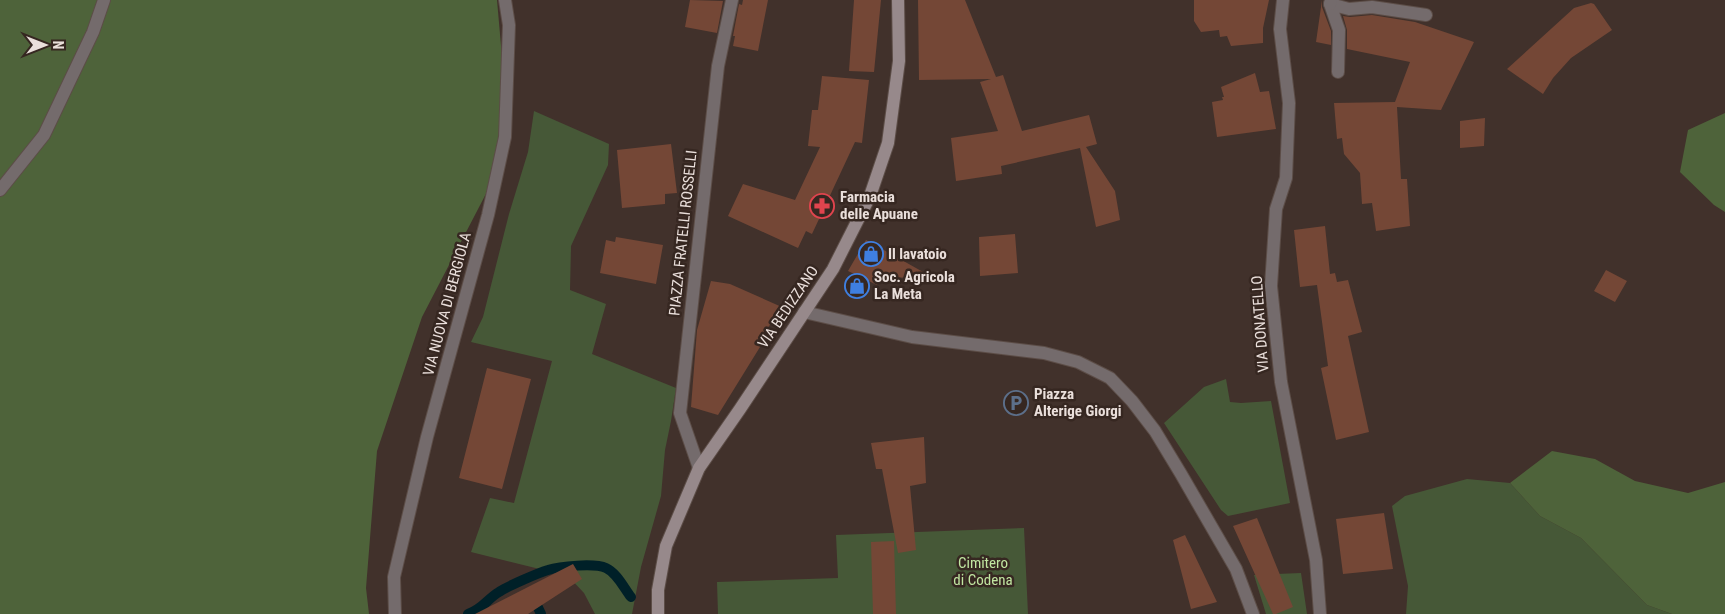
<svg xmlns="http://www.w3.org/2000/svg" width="1725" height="614" viewBox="0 0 1725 614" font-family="'Roboto Condensed',sans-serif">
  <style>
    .green { fill: #465837 }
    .forest { fill: #4e633a }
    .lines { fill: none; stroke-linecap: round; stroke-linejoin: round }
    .stream { stroke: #002028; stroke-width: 10 }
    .building { fill: #744736 }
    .lane-casing { stroke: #5c4d47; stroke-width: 14 }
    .street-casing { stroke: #5c4d47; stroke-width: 14 }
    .secondary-casing { stroke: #5c4d47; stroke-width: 14 }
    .lane { stroke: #746b6c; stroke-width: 12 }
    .street { stroke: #746b6c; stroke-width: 12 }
    .secondary { stroke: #97898b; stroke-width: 12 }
    .labels { text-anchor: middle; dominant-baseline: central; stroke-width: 5; stroke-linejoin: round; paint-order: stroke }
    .poi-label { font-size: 15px; font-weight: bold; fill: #eadfdb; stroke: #362721; text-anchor: start }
    .street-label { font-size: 15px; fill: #eadfdb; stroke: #362721 }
    .park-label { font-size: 15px; fill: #c1e6a1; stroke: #362721 }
  </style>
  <rect width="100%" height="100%" fill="#41312b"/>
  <path class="green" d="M534,111l75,33 -1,21 -37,81 -1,44 36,14 -14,50 84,34 -5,33 -6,29 -4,46 -20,71 -9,47h-37l-11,-21 -16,-17 -97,-24 19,-54 24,5 38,-142 -81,-19 12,-25 26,-103 19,-62z
    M1226,379l4,23 11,1 30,-2 19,102 -62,13 -7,-6 -57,-87 40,-36z
    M1467,479l43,4 30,33 41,22 66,67 25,9h-266l2,-28 -16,-80 13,-10z
    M1024,528l4,86h-310l-1,-32 121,-4 -2,-43z
    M1301,573l6,41h-41l-12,-39z"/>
  <path class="forest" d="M0,0h497l8,91v47l-15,48 -68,131 -45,134 -11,137 3,26h-369z
    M1725,113v99l-11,-7 -34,-33 8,-42z
    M1552,451l43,8 40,22 53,12 37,-11v132h-53l-25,-9 -66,-67 -41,-22 -30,-33z"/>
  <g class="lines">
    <path class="stream" d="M533,597l8,17
      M468,614c15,-5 19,-15 31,-22 9,-6 39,-19 49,-22 12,-4 47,-7 58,-2 11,5 18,20 25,29"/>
  </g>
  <path class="building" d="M690,0l33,1 -6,32 -32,-6z
    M743,0h25l-10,51 -25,-5 2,-10h-2l6,-32 3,1z
    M854,0h27l-7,72 -25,-1z
    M918,0h47l31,77 7,-2 19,56 67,-16 8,29 -11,3 29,44 5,29 -24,7 -16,-79 -79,18 1,8 -46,7 -5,-43 47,-7 -18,-49 11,-3 -72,1z
    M1194,0h75l-6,28v15l-32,3 -4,-10 -7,1 -1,-7 -18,2 -7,-11z
    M1322,0v7l9,24v14l-15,-3z
    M1591,3l3,1 18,26 -41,28 -18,20 -10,16 -36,-25 67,-61z
    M1372,15l43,7 59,20 -33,68 -44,-3 4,72h6l3,47 -34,5 -4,-28 -10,1 -2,-31 -16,-19 -2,-16 -5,1 -3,-36 61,-1 15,-40 -63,-13v-19l-4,-14 7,1z
    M1255,73l5,19 9,-1 7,38 -59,8 -5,-35 11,-2 -1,-3h2l-3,-10z
    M822,76l47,4 -7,63 -7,-1 -43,92 -6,-3 -8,17 -70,-32 15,-32 52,16 25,-53 -12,-1 4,-36h6z
    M1485,118l-1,28 -24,2v-27z
    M671,144l6,49 -12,1v10l-43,4 -5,-58z
    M1325,226l5,48 5,-1 2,9 11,-2 14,52 -14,4 21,96 -33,8 -15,-72 7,-2 -11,-81 -17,2 -6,-57z
    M1015,234l3,39 -38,3 -1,-39z
    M616,237l47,8 -7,39 -56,-11 6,-33 9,2z
    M866,240l66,37 -51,1 -4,7 -29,-14z
    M1606,270l21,11 -12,21 -21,-11z
    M711,281l19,3 54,24 -24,29 5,2 -47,76 -27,-8 6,-77z
    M487,368l44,11 -29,110 -43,-11z
    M924,437l2,46 -16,3 6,64 -18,3 -16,-84h-6l-5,-26z
    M1384,513l9,56 -50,5 -7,-55z
    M1257,518l36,89 -17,7h-3l-40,-88z
    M1185,535l32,67 -26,7 -18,-69z
    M894,541l2,73h-23l-2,-72z
    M573,564l9,15 -54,35h-53z"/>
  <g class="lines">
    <defs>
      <path id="lane" d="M1330,4l19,5 23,-2 54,8
        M1330,4l9,26 -1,42"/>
      <path id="street" d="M1283,0l-3,29 9,74 -3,75 -10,31 -5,77 10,96 35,178 4,54
        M1330,4l1,-4
        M0,190l44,-55 49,-103 11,-32
        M804,312l108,25 132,16 34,9 32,16 22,23 23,30 26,43 55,95 17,45
        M699,468l-19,-55 38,-347 14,-66
        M395,614l-1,-37 33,-140 61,-222 17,-78 4,-112 -4,-25"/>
      <path id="secondary" d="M658,614v-24l8,-44 33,-78 41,-59 93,-140 37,-73 18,-53 11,-82 -1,-61"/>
    </defs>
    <use href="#lane" class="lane-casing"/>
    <use href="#street" class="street-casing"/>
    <use href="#secondary" class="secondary-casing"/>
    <use href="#lane" class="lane"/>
    <use href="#street" class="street"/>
    <use href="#secondary" class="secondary"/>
  </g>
  <defs>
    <symbol id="pharmacy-ring" viewBox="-11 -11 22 22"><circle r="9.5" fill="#362721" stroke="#e0444e" stroke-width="1.5"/><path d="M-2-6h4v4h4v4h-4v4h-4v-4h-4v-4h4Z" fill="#e0444e"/></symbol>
    <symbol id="shop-ring" viewBox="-11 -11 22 22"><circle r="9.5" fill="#362721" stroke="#3f7fe0" stroke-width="1.5"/><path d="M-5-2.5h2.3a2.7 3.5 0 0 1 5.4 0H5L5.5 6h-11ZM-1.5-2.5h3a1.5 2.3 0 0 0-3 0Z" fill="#3f7fe0"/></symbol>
    <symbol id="parking-ring" viewBox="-11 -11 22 22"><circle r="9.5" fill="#362721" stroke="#5c6f8a" stroke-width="1.5"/><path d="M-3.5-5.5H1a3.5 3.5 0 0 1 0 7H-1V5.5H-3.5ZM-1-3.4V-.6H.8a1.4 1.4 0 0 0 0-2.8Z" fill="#5c6f8a"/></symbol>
  </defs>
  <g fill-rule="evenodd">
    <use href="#pharmacy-ring" x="808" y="192" width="28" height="28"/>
    <use href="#shop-ring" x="857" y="240" width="28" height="28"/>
    <use href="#shop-ring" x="843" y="272" width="28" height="28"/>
    <use href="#parking-ring" x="1002" y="389" width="28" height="28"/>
  </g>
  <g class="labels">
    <g class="poi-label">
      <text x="840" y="197">Farmacia<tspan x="840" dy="17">delle Apuane</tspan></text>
      <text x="888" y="254">Il lavatoio</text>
      <text x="874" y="277">Soc. Agricola<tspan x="874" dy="17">La Meta</tspan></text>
      <text x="1034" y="394">Piazza<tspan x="1034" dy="17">Alterige Giorgi</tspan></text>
    </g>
    <g class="street-label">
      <text transform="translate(683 233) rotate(-84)">PIAZZA FRATELLI ROSSELLI</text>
      <text transform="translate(447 304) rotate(-75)">VIA NUOVA DI BERGIOLA</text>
      <text transform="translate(788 307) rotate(-56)">VIA BEDIZZANO</text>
      <text transform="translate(1260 324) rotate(-94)">VIA DONATELLO</text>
    </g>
    <g class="park-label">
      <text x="983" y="563">Cimitero<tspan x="983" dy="17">di Codena</tspan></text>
    </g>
  </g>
  <g transform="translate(45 45) rotate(90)" stroke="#362721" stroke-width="4" paint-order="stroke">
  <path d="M0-4L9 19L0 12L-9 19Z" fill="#eadfdb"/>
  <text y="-8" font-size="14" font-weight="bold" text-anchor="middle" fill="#eadfdb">N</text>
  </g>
</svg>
